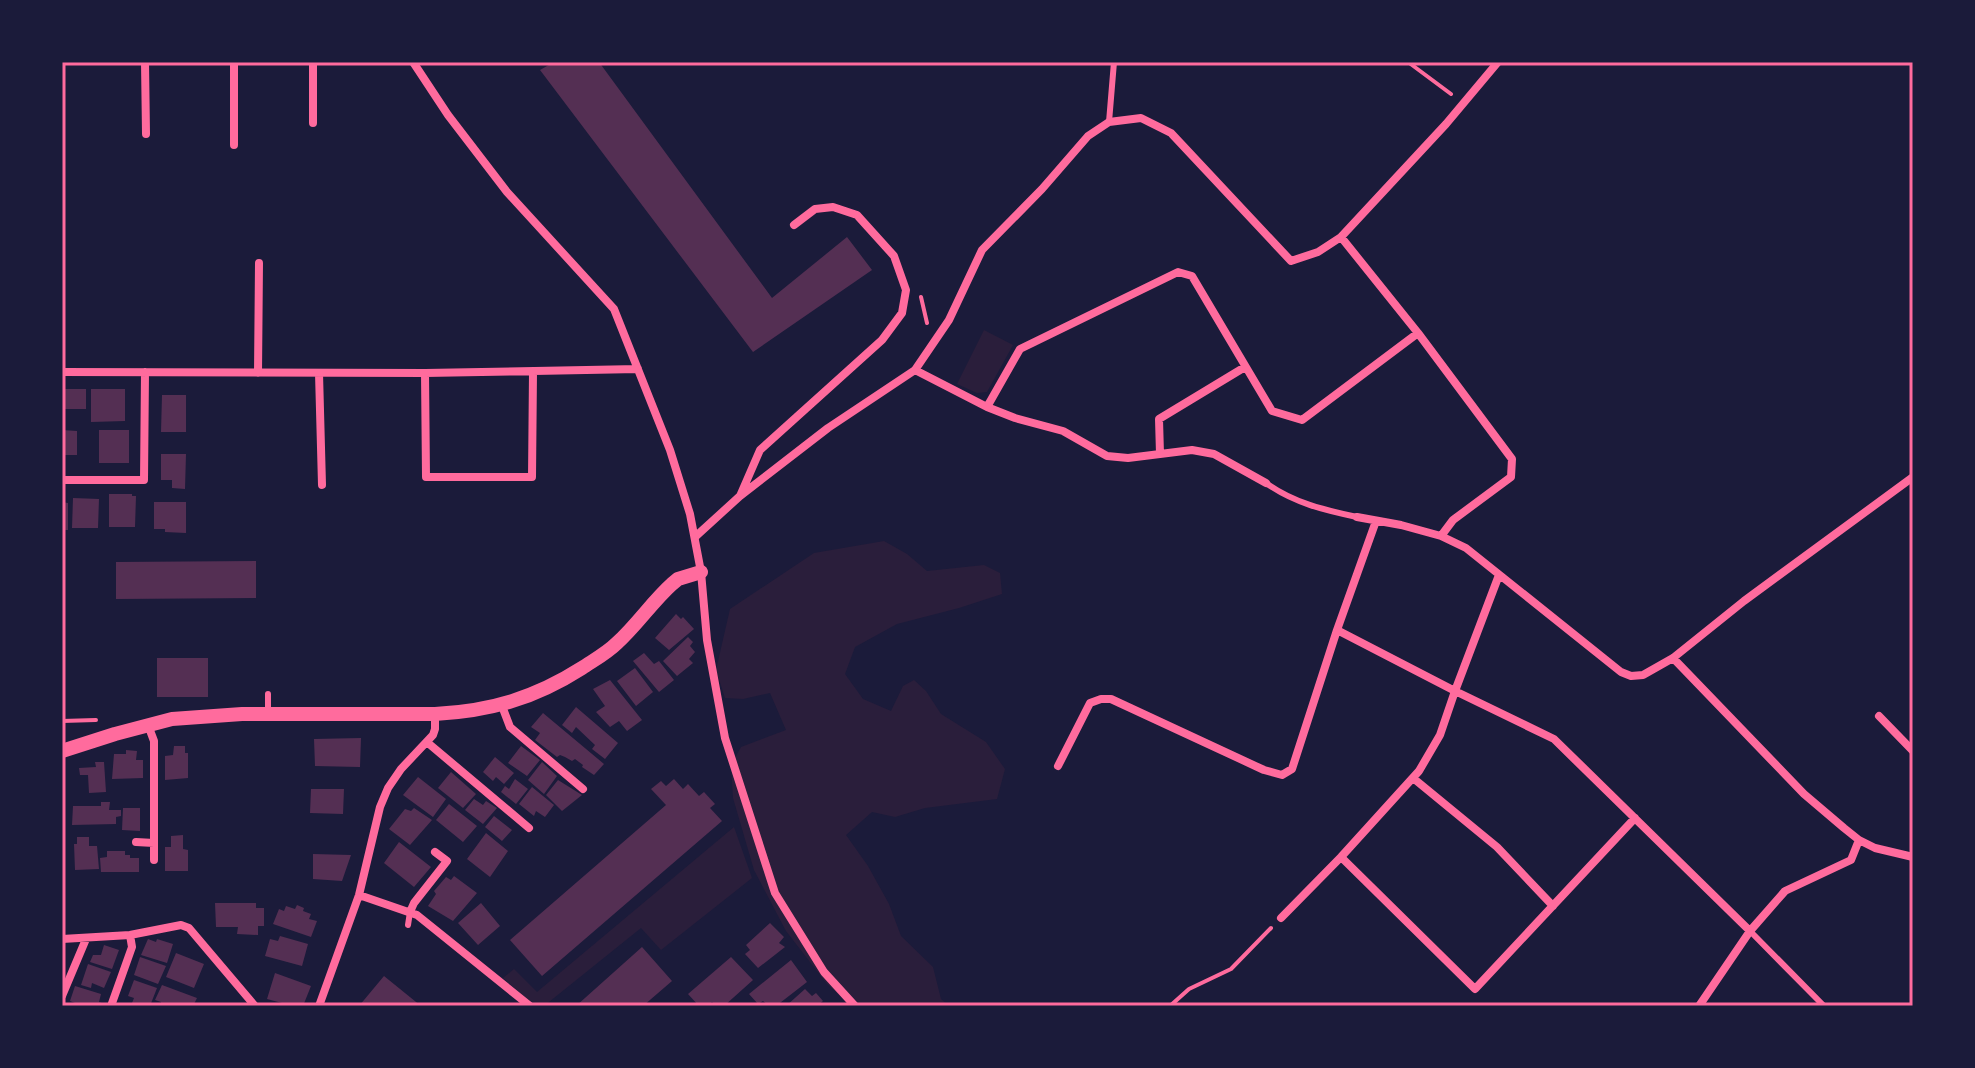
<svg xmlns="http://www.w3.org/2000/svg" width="1975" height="1068" viewBox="0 0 1975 1068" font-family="'Work Sans',sans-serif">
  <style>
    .green { fill: #2a1e3b }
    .building { fill: #542f53 }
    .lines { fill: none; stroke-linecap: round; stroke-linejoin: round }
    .path { stroke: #ff6b9d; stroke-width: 4 }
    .service { stroke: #ff6b9d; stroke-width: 6 }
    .minor { stroke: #ff6b9d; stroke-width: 8 }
    .tertiary { stroke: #ff6b9d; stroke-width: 14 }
    .neatline { fill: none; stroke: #ff6b9d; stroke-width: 3 }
  </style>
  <rect width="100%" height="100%" fill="#1b1b3a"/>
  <path class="green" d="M984,330l29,15 -26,47 -10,1 -20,-9z
    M884,541l23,13 20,17 57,-6 16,8 2,21 -43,14 -62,16 -42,23 -10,27 18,25 28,12 12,-25 11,-6 12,11 15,23 45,28 19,27 -8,30 -72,9 -30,9 -23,-5 -26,23 22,31 21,38 12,32 32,31 8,32 8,7h-98l-24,-22 -41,-53 -32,-61 -21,-72 -2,-33 10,-18 45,-17 -16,-37 -27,6 -18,-1 -9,-28 14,-61 84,-56z
    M734,827l18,51 -91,72 -20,-22 -97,78h-9l-32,-28 11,-9 23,23z"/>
  <path class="building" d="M554,62h45l173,236 75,-61 25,33 -119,82 -213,-282z
    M62,389h24v20h-24z
    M91,389h34v32l-34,1z
    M162,395h24v37h-25z
    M62,430l15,1v24h-15z
    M99,430h30v33h-30z
    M161,454h25l-1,35 -13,-1v-8h-11z
    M109,494h23v2h4l-1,31h-26z
    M73,498l26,1 -1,29h-26z
    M62,502l6,1v27h-6z
    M154,502h32v31l-21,-1v-3h-11z
    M62,558h3v39h-3z
    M256,561v37l-140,1v-37z
    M676,614l5,5 2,-2 11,12 -25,21 -14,-12z
    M688,637l5,5 -3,4 5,6 -6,7 4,4 -16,13 -14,-15z
    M644,653l10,11 5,-3 15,19 -15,12 -26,-31z
    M157,658h51v39h-51z
    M635,668l18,24 -17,14 -19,-25z
    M610,680l32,40 -15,11 -8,-10 -9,6 -14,-15 9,-6 -12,-17z
    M576,707l42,36 -13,16 -13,-10 3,-4 -19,-18 -4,6 -10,-8z
    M543,713l61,51 -10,11 -12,-8 1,-2 -8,-6 -3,2 -7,-4 -5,-2 -3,2 -22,-17 5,-7 -9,-6z
    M361,738l-1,29 -45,-1 -1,-27z
    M174,746h11v7h3v25l-23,2v-24l8,-1z
    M521,746l19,14 -13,16 -19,-13z
    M126,750l11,1 -1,9h7v18l-31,1 2,-25h12z
    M495,757l19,16 -10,11 -8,-7 -3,4 -10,-9z
    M95,762h9l2,30 -17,1 -1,-18h-8l-1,-7 17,-1z
    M542,762l15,14 -13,18 -16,-14z
    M451,772l25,22 -13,14 -25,-20z
    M418,777l28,22 -13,18 -30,-22z
    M515,779l13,10 -12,15 -15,-12 4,-6 4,3z
    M674,779l9,10 5,-5 11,12 5,-4 11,12 -5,4 12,13 -180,155 -32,-36 156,-135 -15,-16 10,-8 5,5z
    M558,780l24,15 -20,16 -16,-16z
    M532,787l22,18 -9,12 -9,-6 -2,5 -15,-12z
    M311,789h33l-1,25 -33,-1z
    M474,799l9,6 3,-4 11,7 -14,16 -18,-14z
    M101,802h9l-1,8h12v6l-5,1v7l-44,1 1,-19h28z
    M449,804l28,22 -14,16 -27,-22z
    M123,808h17v23l-18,-1z
    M414,808l18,12 -22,25 -21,-16 16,-20 6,2z
    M494,816l18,14 -10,11 -17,-14z
    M486,833l22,18 -18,26 -23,-18z
    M183,835v14l5,1v21h-23v-24h6v-11z
    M77,837h12v9h8l2,23 -24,1 -1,-26h3z
    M399,842l32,25 -17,20 -30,-24z
    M107,851h18v4h5v3h9v14h-38l-1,-14 7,-1z
    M313,854l38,1 -9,26 -29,-2z
    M454,876l23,17 -24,28 -25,-15 8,-12 -2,-3 12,-14 5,3z
    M215,903h41v5h8v18h-6v9l-21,-1 1,-7h-22z
    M481,903l19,23 -22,19 -20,-22z
    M297,905l7,3 -1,3 8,3 -2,5 8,2 -6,16 -38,-13 6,-15 5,2 2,-5 9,3z
    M770,923l14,14 -5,6 6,4 -27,21 -13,-14 5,-4 -4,-5z
    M280,936l28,8 -6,22 -37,-10 5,-17 8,2z
    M148,939l8,3 1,-3 16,5 -6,19 -26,-8z
    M104,945l15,5 -7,19 -22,-7 3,-7h8z
    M642,947l30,34 -29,25h-67z
    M176,953l28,11 -10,24 -28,-11z
    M140,957l26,9 -8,18 -24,-9z
    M731,957l22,23 -29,26h-8l-4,-4 -4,4h-9l-11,-12z
    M791,960l16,22 -31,24h-7l-6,-5 -5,3 -9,-10z
    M88,964l23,8 -7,16 -12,-5 -1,5 -10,-3z
    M275,973l36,13 -8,20h-10l-26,-7z
    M384,976l37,30h-62z
    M134,980l23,8 -7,18h-9l-9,-3 2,-5 -6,-2z
    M162,985l35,13 -4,8h-33l1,-4 -6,-2z
    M75,986l26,8 -2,8 3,1 -1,3h-19l-12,-5z
    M805,989l7,7 4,-3 7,8 -6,5h-31z"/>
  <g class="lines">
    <path class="path" d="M1408,62l43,32
      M921,297l6,26
      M62,721l34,-1
      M1170,1006l19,-17 42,-20 40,-41"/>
    <path class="service" d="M1109,122l5,-60
      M1266,483c28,20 58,27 91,34
      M268,715v-21
      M408,925l2,-13
      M1750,931l74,75"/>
    <path class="minor" d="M145,62l1,72
      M313,62v61
      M413,62l35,53 59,77 107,117 56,141 20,64 11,58 6,68 18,98 50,155 49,79 31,34
      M234,145v-83
      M1341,237l77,96 94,126 -1,18 -58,43 -12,16 25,12 155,124 10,4 12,-1 30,-17 71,-57 169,-124
      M915,370l72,37 28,11 48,13 44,25 21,2 64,-8 22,4 52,29
      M62,372l363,1 213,-4
      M258,373l1,-110
      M319,373l3,112
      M425,373l1,104h106l1,-105
      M987,407l33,-58 158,-77 14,4 80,135 30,9 116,-87
      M1160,454l-1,-35 86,-52
      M62,480h82l1,-108
      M740,496l88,-68 87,-58 34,-50 33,-70 60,-61 46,-53 21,-14 32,-4 30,15 120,128 27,-9 23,-15 105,-113 52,-62
      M1357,517l44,8 40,11
      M695,537l45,-41 20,-46 122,-110 20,-27 4,-23 -12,-34 -37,-41 -24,-8 -18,2 -21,16
      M1337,630l118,61 44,-116
      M1673,658l131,136 40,34 15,12 16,8 38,9
      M502,706l8,21 73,62
      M1879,716l34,35
      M148,725l6,16v119
      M428,743l101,85
      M1058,766l32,-63 11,-4h10l153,71 18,5 10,-6 45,-139 39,-109
      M1413,778l84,69 56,59
      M136,842l18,1
      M1341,857l134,132 160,-171
      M359,895l58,20 113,91
      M410,912l4,-9 33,-42 -12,-9
      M1281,918l60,-61 78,-86 21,-36 15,-44 99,48 196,192 35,-40 66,-31 8,-20
      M62,939l68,-4 51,-10 8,3 66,78
      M62,996l24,-57
      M111,1006l21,-59 -2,-12
      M319,1006l40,-111 21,-88 8,-19 13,-19 32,-34 2,-6v-15
      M1699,1006l51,-75"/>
    <path class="tertiary" d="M62,751l53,-17 57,-15 70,-5h193c56,-3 100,-16 147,-46 12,-8 25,-15 35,-25 20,-18 35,-41 55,-59l6,-5 23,-7"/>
  </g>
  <rect width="1975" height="1068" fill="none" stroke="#1b1b3a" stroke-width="128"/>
  <rect x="64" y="64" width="1847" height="940" class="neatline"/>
</svg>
